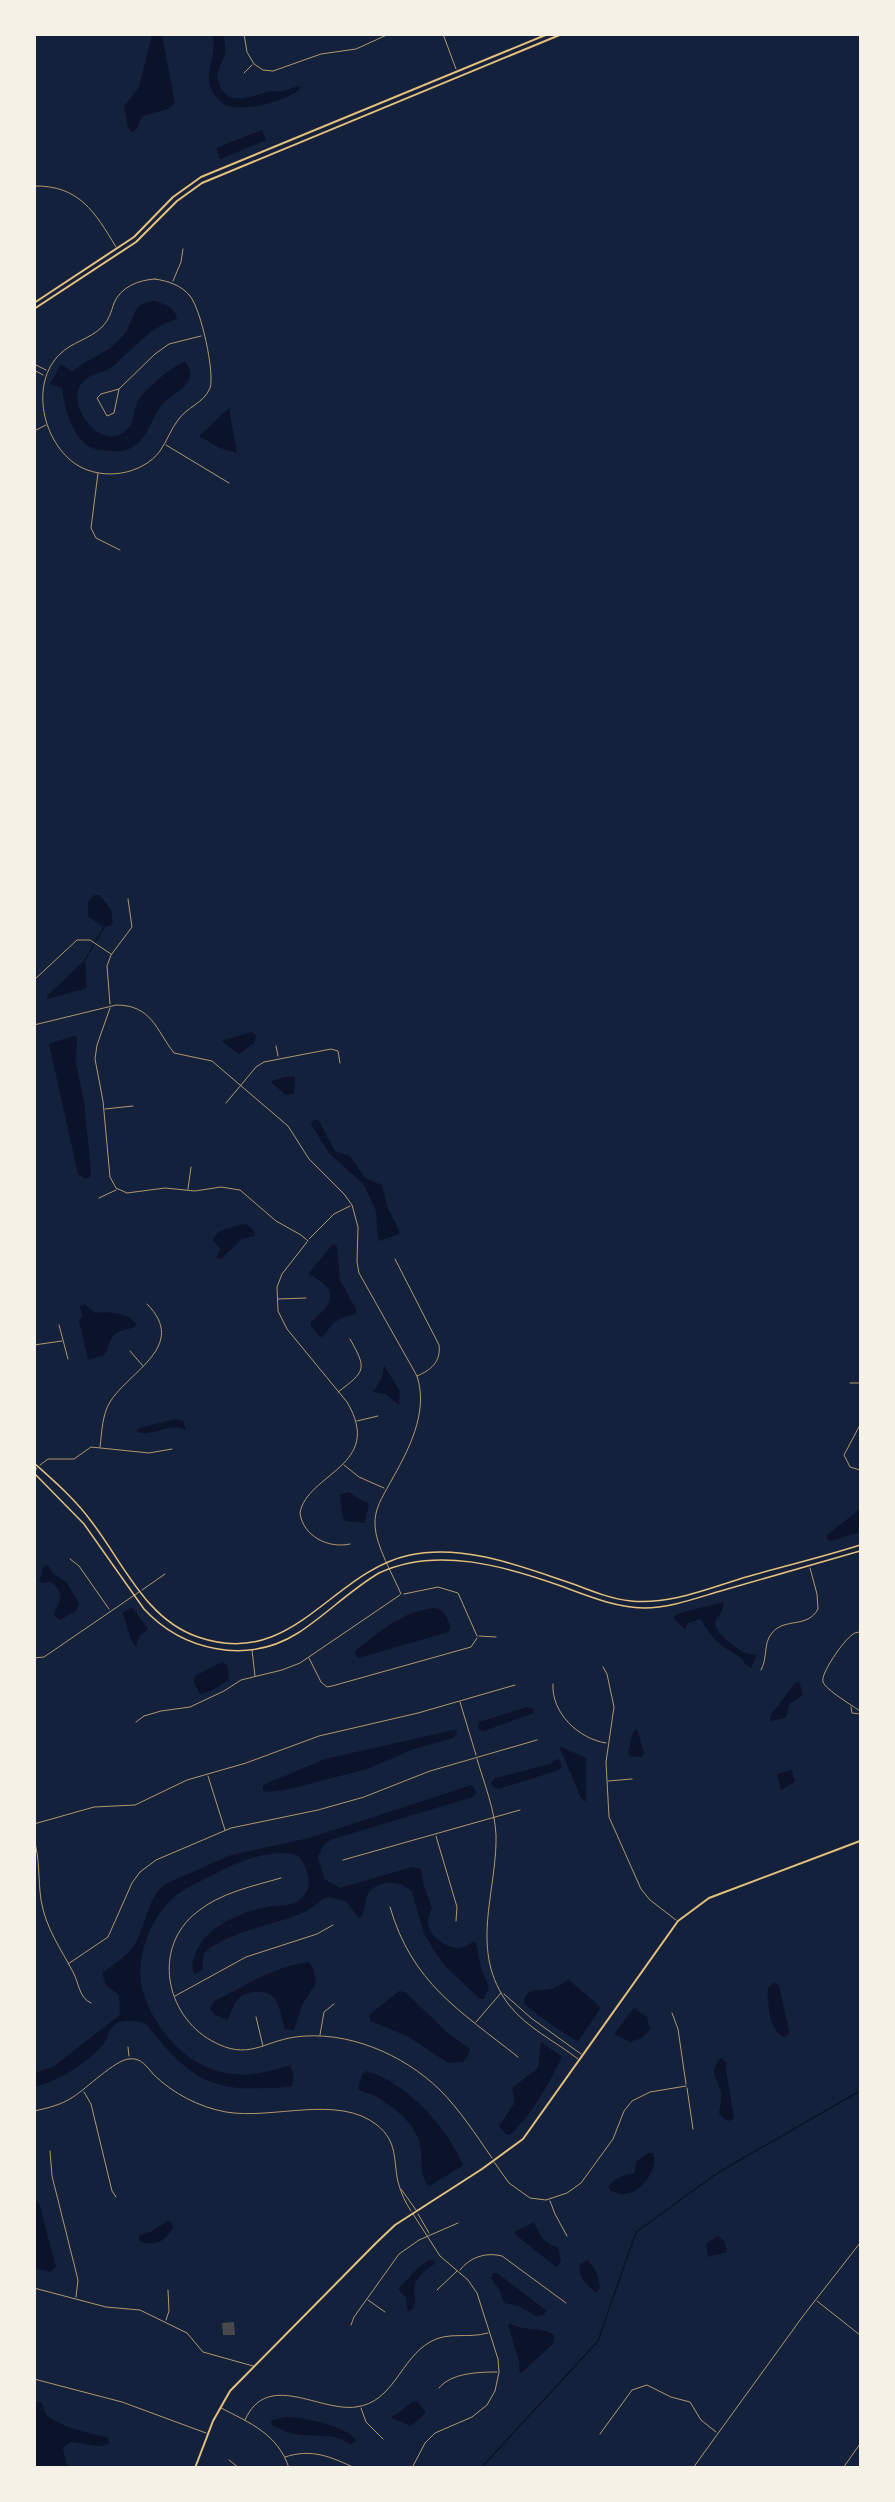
<svg xmlns="http://www.w3.org/2000/svg" width="895" height="2502" viewBox="0 0 895 2502" font-family="'Public Sans',sans-serif">
  <style>
    .water { fill: #0b132b }
    .lines { fill: none; stroke-linecap: round; stroke-linejoin: round }
    .stream { stroke: #0b132b; stroke-width: 1.5 }
    .building { fill: #48494c }
    .minor { stroke: #b1986c; stroke-width: 1 }
    .secondary { stroke: #e5c07b; stroke-width: 1.5 }
    .primary { stroke: #e5c07b; stroke-width: 2 }
  </style>
  <rect width="100%" height="100%" fill="#14213d"/>
  <path class="water" d="M152,35h10l13,68 -7,6 -26,7 -5,13 -5,3 -4,-4 -4,-22 15,-19z
    M213,35h10c1,5 3,12 2,18 -2,10 -9,16 -7,27 6,26 28,19 45,13 6,-3 13,-1 19,-2 6,-1 11,-4 18,-5l-1,4c-20,14 -49,20 -73,16 -33,-26 -8,-39 -13,-71z
    M262,130l4,10 -46,19 -4,-11z
    M155,301c9,3 21,7 22,18 -23,7 -35,21 -52,36 -6,5 -11,12 -18,15 -10,5 -20,4 -27,16 -11,20 16,60 41,48 16,-8 10,-23 18,-35 7,-11 34,-33 46,-38 17,23 -12,30 -24,45 -9,12 -13,29 -25,39 -8,6 -16,7 -26,6 -8,-1 -16,-1 -22,-5 -17,-12 -24,-40 -26,-58l-12,-4 11,-20 11,7c17,-13 37,-18 51,-35 13,-15 6,-34 32,-35z
    M229,408l8,45 -17,-5 -21,-12z
    M94,895h6l11,15 2,12 -3,4 -6,1 -16,-10v-15z
    M85,960l2,28 -40,11v-3z
    M252,1032l4,4 -2,7 -15,11 -18,-13z
    M73,1036l4,1 -1,26 8,38 7,70 -1,6 -5,2 -7,-5 -29,-130z
    M284,1077h11l-1,17 -8,1 -14,-12v-2z
    M315,1119l4,2 16,30 15,5 15,22 17,7 6,23 11,22v4l-21,7 -2,-30 -12,-26 -35,-32 -17,-27 -1,-3z
    M246,1224l7,5 2,7 -13,3 -21,20 -5,-1 4,-9 -7,-9c5,-12 21,-13 33,-16z
    M333,1244l4,2 3,34 16,29v5l-11,3 -12,6 -10,14 -4,-1 -8,-10v-4c24,-20 28,-33 -3,-48z
    M85,1304l10,9c13,-2 36,0 42,13 -24,9 -22,1 -32,29l-17,5 -9,-39 3,-5 -2,-10z
    M384,1365l16,27 -1,13 -14,-11 -12,-2 9,-14z
    M175,1419l8,2 3,9c-18,-8 -31,7 -49,2l2,-4z
    M348,1492l21,12 -4,19 -19,-2 -3,-3 -3,-23z
    M860,1509v23l-29,9 -4,-2v-4z
    M48,1565l5,9 13,8 13,21 -3,8 -16,9 -6,-5c4,-15 13,-19 -3,-33l-9,1 -3,-3 5,-14z
    M723,1602c2,11 -8,15 -8,22 0,9 21,24 28,28 3,2 10,2 14,3l-6,13 -6,-4 -2,-5 -20,-12 -9,-8 -14,-20 -12,4 -3,6 -11,-10v-3l6,-3z
    M132,1607l16,22 -9,8 -3,10c-8,-9 -8,-22 -14,-34z
    M436,1608c9,2 10,10 15,18l-3,6 -89,26 -3,-2 -1,-5 5,-4c24,-18 44,-37 76,-39z
    M222,1662l5,3 2,15 -18,11 -11,3 -6,-12 1,-6z
    M799,1681l4,14 -14,9 -3,14 -16,3 1,-6 24,-32z
    M527,1707l7,2v4l-50,18 -6,-2 1,-7z
    M637,1729l7,24 -2,4 -12,-1 -2,-4 5,-20z
    M453,1730h3l1,4 -4,4 -39,11 -47,20 -81,21 -20,2 -3,-2v-5l62,-26z
    M559,1746l27,12v44l-5,-4z
    M557,1759l3,1 2,7 -6,4 -57,18 -6,-2 -2,-4 4,-5 55,-14z
    M792,1770l3,12 -14,8 -4,-16z
    M472,1785l4,7 -3,5 -140,42 -9,5 -6,13 6,22 16,9 72,-21 9,2 3,17 8,22c-1,4 -4,10 -4,14 0,14 18,26 31,26 7,-1 11,-6 17,-6l5,26 8,19 -5,12h-4l-35,-33 -10,-14 -11,-18 -12,-42c-11,-12 -34,-13 -44,2 -4,7 -2,17 -7,23h-3l-12,-16 -19,-4c-10,5 -16,13 -27,17 -32,13 -69,16 -96,39l-2,17 -7,4c-5,-7 -2,-15 1,-22 11,-27 49,-42 77,-46 8,-1 16,0 23,-4 20,-10 13,-36 1,-47 -25,-6 -56,5 -78,17 -14,7 -28,13 -41,22 -26,19 -45,66 -35,98 13,40 46,77 89,82 21,3 39,-3 58,-9l4,11 -2,10c-9,2 -19,2 -28,2 -62,4 -82,-20 -119,-65 -6,-2 -22,-3 -28,0 -10,6 -8,16 -15,23 -18,19 -42,34 -67,41v-14l19,-7 66,-51 -1,-20 -13,-10 -4,-12c11,-9 25,-15 34,-31 11,-19 11,-44 29,-58l66,-29 78,-17z
    M309,1962l5,8 2,13 -14,22 -8,25 -9,-1c-6,-17 -5,-39 -29,-37 -7,0 -13,2 -18,7 -6,6 -6,15 -11,21l-12,-5 -5,-6 4,-8c31,-14 59,-35 95,-39z
    M569,1980l27,23 4,5c-1,3 -20,31 -22,33 -5,-1 -50,-32 -54,-38 2,-18 15,-11 27,-14 7,-2 11,-7 18,-9z
    M775,1982l4,4 10,44v4l-5,3c-15,-6 -17,-34 -16,-50z
    M399,1991l6,1 43,41 22,16 -1,5 -6,8 -15,1 -41,-27 -37,-15v-7z
    M634,2008l13,9 3,12 -8,9 -12,4 -16,-8z
    M541,2042l21,15c-14,28 -29,56 -52,78h-3l-8,-9 16,-24 -3,-14 26,-20z
    M721,2058l6,5 -1,6 8,49 -4,3 -7,-3 -4,-5c1,-7 4,-17 1,-24 -4,-13 -11,-18 1,-31z
    M367,2071c40,12 80,56 96,94l-2,2 -32,19c-12,-11 -4,-33 -11,-48 -7,-18 -27,-33 -43,-42 -5,-3 -12,-3 -17,-7l4,-15z
    M648,2153h5c7,21 -21,52 -43,37l-2,-3c6,-8 17,-14 26,-13l2,-12z
    M35,2199l4,4 17,64 -6,5 -15,-4z
    M168,2221l3,1 2,5c-5,14 -22,22 -34,13v-5l11,-3z
    M534,2222c7,14 8,21 24,25l3,15 -5,5 -40,-32 -1,-3z
    M718,2236l6,5 3,11 -19,5 -2,-13z
    M429,2260h4l3,3c-7,4 -15,11 -19,17 -8,12 6,24 -9,32l-2,-14 -8,-9 20,-21z
    M588,2260l9,13 3,14 -4,6c-8,-9 -19,-14 -16,-29z
    M493,2273h4l49,37 -1,5 -9,1 -18,-10 -14,-3 -4,-12 -9,-13z
    M510,2323c14,9 32,3 44,12l-1,9 -32,29 -2,-3v-9l-11,-36z
    M35,2401l7,2c2,5 2,10 6,13 8,9 46,19 59,21l3,7 -11,2 -28,-4 -8,6 3,15 3,4h-34z
    M413,2401l5,1 8,11 -15,13 -19,-8 -1,-2 6,-2z
    M285,2417c16,-1 66,10 71,24l-5,4c-14,-12 -34,-8 -51,-10 -9,-1 -18,-5 -27,-9l-2,-3 1,-3z"/>
  <g class="lines">
    <path class="stream" d="M85,960l19,-33
      M481,2468l117,-127 38,-109 83,-60 141,-81"/>
  </g>
  <path class="building" d="M234,2322l1,13h-12l-1,-12z"/>
  <g class="lines">
    <path class="minor" d="M244,34l3,18 7,12 9,6 10,1 48,-17 35,-5 33,-15
      M443,34l13,35
      M244,73l8,-8
      M34,186c45,-1 61,26 82,61
      M155,279c13,2 26,6 35,17 11,13 25,77 20,92 -6,15 -23,19 -32,32 -7,9 -11,21 -18,31 -18,24 -57,30 -83,14 -34,-22 -48,-81 -17,-111 12,-12 30,-15 42,-27 7,-7 9,-15 12,-24 7,-16 24,-23 41,-24z
      M173,281l8,-19 2,-13
      M34,364l12,6
      M34,370l9,5
      M119,389l-5,24 -7,3 -10,-18 4,-4 18,-5 36,-35 14,-10 32,-8
      M34,431l12,-6
      M166,445l63,38
      M98,473l-7,55 5,10 24,12
      M34,980l43,-40h13l21,14
      M110,1004l-3,-38 4,-11 21,-28 -4,-28
      M110,1008l-13,37 -2,14 8,42 7,76 6,11 11,5 38,-5 30,3 26,-4 19,3 36,31 25,14 7,6
      M34,1025l82,-20c36,0 40,25 58,48l38,8 76,65 21,33 35,35 8,11 6,22 -1,35 2,11 58,103c12,37 -9,75 -27,107 -8,15 -16,26 -15,43 1,20 18,49 26,68
      M276,1046l2,10
      M226,1103l30,-36 8,-5 67,-13 7,2 2,12
      M105,1109l28,-3
      M188,1189l3,-22
      M99,1198l17,-8
      M309,1239l25,-25 16,-8
      M307,1242l-25,32 -5,13 1,24 9,18 60,73c38,64 -40,71 -47,111 3,23 28,36 50,31
      M395,1259l44,86c2,17 -8,25 -22,31
      M278,1299l28,-1
      M59,1325l9,34
      M34,1345l28,-4
      M130,1351l13,15
      M850,1383h10
      M338,1392c28,-21 29,-23 12,-53
      M357,1421l21,-5
      M860,1425l-16,30 6,12 10,3
      M100,1447c2,-15 2,-32 10,-45 19,-31 79,-56 37,-98
      M40,1465l8,-6h26l17,-12 58,6 23,-4
      M344,1465l15,12 25,11
      M34,1472l3,-4
      M70,1559l9,7 30,43
      M142,1590l23,-16
      M404,1594l34,-7 20,6 19,43
      M860,1632c-4,1 -5,0 -8,3 -8,5 -32,39 -29,47 3,8 30,24 37,29
      M479,1636l17,1
      M252,1650l3,26
      M34,1658l10,-1 95,-65
      M309,1658l12,24 6,5 5,-1 139,-39 6,-9
      M603,1667l4,7 7,33 -8,55 3,55 32,72 9,11 26,20
      M761,1670c7,-12 2,-27 11,-37 13,-16 35,-4 46,-24l-1,-15 -7,-26
      M553,1684c-2,29 26,55 53,59
      M460,1702l16,53
      M851,1707l1,6 8,1
      M136,1722l8,-6 17,-5 29,-4 34,-16 17,-11 41,-10 18,-7 100,-68
      M477,1759c7,24 18,51 19,76 1,59 -28,116 13,170 18,23 46,36 69,54
      M208,1776l17,54
      M608,1781l24,-2
      M34,1824l60,-17 41,-2 52,-25 59,-17 73,-27 99,-23 97,-28
      M436,1836l21,71 -1,14
      M34,1839c6,20 4,40 7,61 5,29 19,47 32,72 6,11 6,26 18,31
      M343,1860l177,-50
      M281,1878c-28,8 -61,15 -84,34 -45,35 -32,103 15,129 36,20 50,1 83,-4 52,-7 108,17 145,53 20,20 36,45 52,68
      M390,1907c22,76 69,103 128,150
      M68,1964l40,-27 24,-54 8,-11 16,-12 75,-32 87,-18 46,-13 66,-26 107,-31
      M504,1994l27,24 50,36
      M175,1996l71,-39 71,-23 16,-9
      M672,2013l6,16 8,55
      M256,2017l7,29
      M476,2022l25,-29
      M320,2035l4,-23 10,-8
      M128,2047l1,9
      M687,2088l6,41
      M84,2092l7,12 21,87 4,6
      M34,2111c14,-3 27,-6 39,-14 13,-8 42,-37 56,-38 12,-2 18,8 25,16 20,19 45,32 72,37 47,8 112,-18 151,13 21,17 16,34 21,57 3,11 7,20 13,29
      M50,2151l2,25 26,104 -2,17
      M494,2162l15,21 21,15 16,2 21,-7 14,-10 32,-44 11,-28 8,-10 18,-9 36,-6
      M401,2189l15,21
      M550,2201l5,13 12,22
      M418,2214l11,19
      M460,2270c10,-13 26,-18 42,-14l64,47
      M34,2288l72,19 34,3 47,23 16,19 50,14
      M437,2290l20,-19
      M368,2300l17,12
      M817,2301l43,34
      M166,2320l3,-9 -1,-21
      M351,2325l3,-8 45,-63 20,-14 39,-17
      M34,2379l88,23 84,31
      M439,2388c12,-15 39,-16 58,-16
      M221,2408c29,15 57,26 68,60
      M361,2408l5,14 17,17
      M245,2420c22,-50 74,-8 111,-13 38,-5 44,-48 74,-65 18,-11 38,-3 58,-9
      M600,2434l32,-44 15,-5 24,12 19,5 11,18 15,12
      M285,2457c27,-9 46,0 70,11
      M229,2460l10,8
      M412,2468l13,-25 10,-10 37,-16 15,-12 8,-14 4,-19 -1,-13 -21,-66 -9,-13 -28,-24 -27,-42
      M693,2468l110,-152 57,-73
      M843,2468l17,-24"/>
    <path class="secondary" d="M34,1463c20,18 41,36 57,58 32,41 54,98 107,116 96,33 132,-65 212,-82 55,-12 115,13 166,30 18,7 36,14 55,16 39,4 78,-13 115,-24 38,-11 77,-20 114,-32
      M34,1473l50,51 60,85c39,42 103,56 154,24 28,-18 52,-43 81,-60 57,-27 126,-7 182,13 27,10 53,21 83,22 27,0 55,-11 80,-18 46,-13 91,-26 136,-39"/>
    <path class="primary" d="M34,303l100,-66 39,-40 28,-20 347,-143
      M34,309l102,-67 41,-41 25,-18 360,-149
      M195,2468l18,-47 17,-30 146,-148 19,-18 87,-56 41,-30 155,-218 31,-23 151,-57"/>
  </g>
  <rect width="895" height="2502" fill="none" stroke="#f6f1e7" stroke-width="72"/>
</svg>
